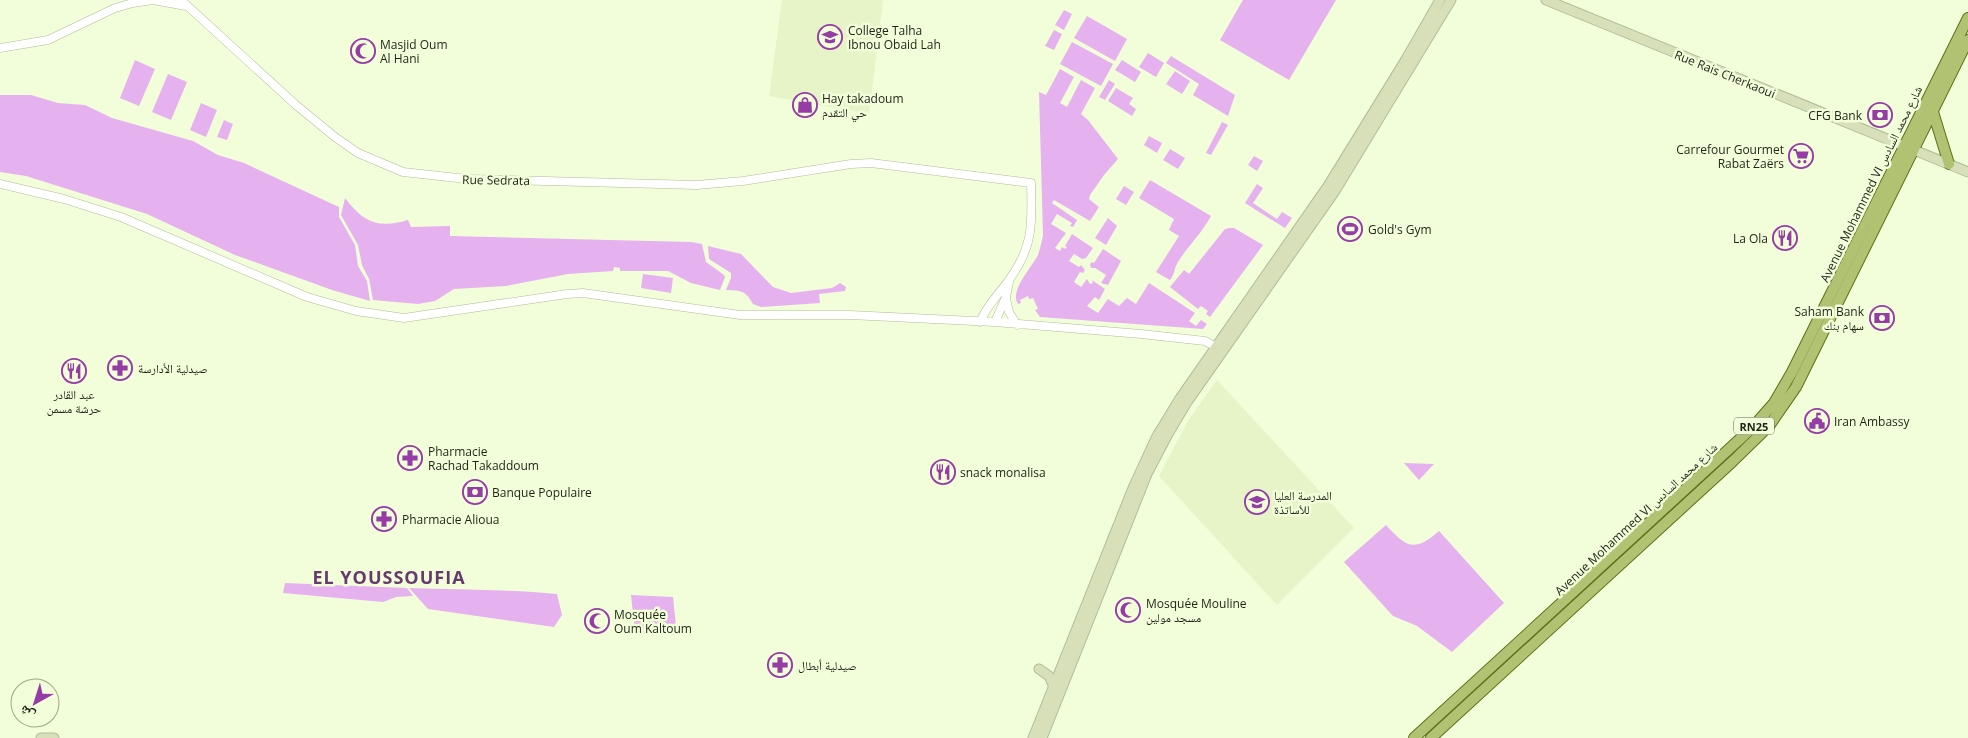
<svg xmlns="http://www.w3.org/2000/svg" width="1968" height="738" viewBox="0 0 1968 738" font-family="'Open Sans','Noto Naskh Arabic',sans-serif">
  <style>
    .built { fill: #e6f4c8 }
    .green { fill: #e5b2ef }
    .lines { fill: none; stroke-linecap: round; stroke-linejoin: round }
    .tertiary-casing { stroke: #b1bc99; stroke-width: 9 }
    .secondary-casing { stroke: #b1bc99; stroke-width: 11 }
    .primary-casing { stroke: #5d7016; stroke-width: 12 }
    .tertiary { stroke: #fff; stroke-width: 8 }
    .secondary { stroke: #d8e0b9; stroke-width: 9 }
    .primary { stroke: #b2c273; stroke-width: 10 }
    .labels { text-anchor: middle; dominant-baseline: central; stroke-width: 5; stroke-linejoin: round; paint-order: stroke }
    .shield { fill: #f2fed9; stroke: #5e6550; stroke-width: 1 }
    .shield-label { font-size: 11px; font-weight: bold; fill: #1f2316 }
    .poi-label { font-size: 12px; fill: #1f2316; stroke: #f2fed9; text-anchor: start }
    .street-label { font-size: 12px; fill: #1f2316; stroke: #f2fed9 }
    .district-label { font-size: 18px; font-weight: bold; letter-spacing: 1px; fill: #663a6f; stroke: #f2fed9 }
  </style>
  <rect width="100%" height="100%" fill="#f2fed9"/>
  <path class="built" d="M782,0h101l-14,114 -100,-18z
    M1217,380l137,148 -77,77 -118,-129 30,-57z"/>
  <path class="green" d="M1243,0h93l-47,80 -69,-40z
    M1064,10l8,4 -8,16 -9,-5z
    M1087,16l40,23 -12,22 -41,-23z
    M1054,30l8,4 -8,16 -9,-4z
    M1072,42l41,22 -12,22 -41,-22z
    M1148,53l16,10 -8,14 -17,-10z
    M1171,56l64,39 -7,21 -35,-21 6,-11 -33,-21z
    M135,60l20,9 -16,37 -19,-8z
    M1122,60l19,12 -6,10 -20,-12z
    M1060,69l14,8 -14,26 7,4 14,-27 14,8 -14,26 7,6 30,39 -14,16 -14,20 -1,4 10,8 -9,14 -36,-21 -2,3 25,17 -4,7 -3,-1 2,-3 -15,-9 -6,10 15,9 -11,15 5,3 2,-4 3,2 2,-2 -2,-1 7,-12 21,14 -7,10 -4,1 -8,-5 -5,7 10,6 2,-2 4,5 -2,3 -3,-1 -6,10 7,5 6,-8 3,5 3,-1 -1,-3 13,9 -6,11 -4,-3 -8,9 11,7 10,-14 11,7 8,-8 9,6 13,-21 46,30 -6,8 7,5 5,-6 6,4 -4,5 -163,-12 -5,-7 3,-1 -5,-11 -4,1 -1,-3 -8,4 1,3 -3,1c-9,-13 14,-37 20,-49 2,-7 4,-13 5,-20l-4,-143 7,3z
    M1175,71l15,10 -8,13 -16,-10z
    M168,74l19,8 -16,38 -19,-8z
    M1109,80l6,4 -10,16 -6,-3z
    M1116,88l17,10 -4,6 7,5 -4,7 -24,-15z
    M0,95h31l27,8 27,2 27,13 81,23 25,14 26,8 95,44v10l16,28 3,21 9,15 3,20 -38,-11 -97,-35 -88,-41 -121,-38 -26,-4z
    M201,103l16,7 -11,27 -16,-7z
    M224,120l9,4 -6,16 -10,-3z
    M1222,122l6,3 -17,30 -5,-2z
    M1149,136l13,7 -5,10 -13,-8z
    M1170,149l15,9 -7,11 -15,-9z
    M1254,156l9,5 -6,10 -9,-6z
    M1150,180l61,36c-9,17 -23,30 -33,46 -4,6 -3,12 -8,18l-14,-8 23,-36 -10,-6 5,-11 -35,-21z
    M1257,184l6,4 -10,15 24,16 5,-7 10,6 -7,10 -40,-25z
    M1124,186l10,6 -8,13 -10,-6z
    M345,198c18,24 33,31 63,22l3,7 39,-1v10l241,6 11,2 4,18 18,13 1,2 -5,13 -29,-7 -23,-12h-48v-3l-6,-1 -1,4 -45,3 -62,12 -52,3 -19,12 -17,3 -45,-4 -4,-21 -7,-14 -4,-20 -17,-30z
    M1108,218l9,8 -11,19 -11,-7z
    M1229,228h5l29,17 -53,72 -4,-3 2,-3 -7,-5 -3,3 -28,-22 14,-17 5,4 36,-45z
    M708,246l33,8 32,33 18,6 41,-5 8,-5 6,4 -1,4 -26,3 1,9 -59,4 -8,-3c-8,-14 -11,-13 -27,-14l5,-12v-5l-22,-14z
    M1103,249l18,12 -13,24 -7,-2 5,-8 -11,-7h-4l-1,-4 2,-2 2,1z
    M643,274l30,4 -2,15 -30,-5z
    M1404,463l30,1 -15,16z
    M1386,525c20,22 28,28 53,6l65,72 -52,49 -35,-26 -24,-10 -49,-54z
    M285,583l122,5 6,8 -17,1 -13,5 -100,-9z
    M409,588c50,2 99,1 148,6l5,21 -8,12 -126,-18z
    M631,595l42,2 4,38 -42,-2z"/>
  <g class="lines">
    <defs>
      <path id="tertiary" d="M181,0l115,105 39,32 23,16 45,19 64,7 230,6 46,-4 108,-17 20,-1 160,20c1,40 3,63 -22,97 -10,14 -22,25 -29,42
        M0,48l48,-8 67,-32 18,-5 20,-3 33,6
        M0,184l64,15 57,18 186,80 49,14 48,7 163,-24 16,-1 157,22h110l145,7 146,12 64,7 15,8
        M1006,299l3,13 8,13
        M995,322l11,-25 3,-15"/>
      <path id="secondary" d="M1546,0l422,172
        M1039,669l10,7 5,11
        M41,738h13
        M1033,738l100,-250 24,-52 22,-36 149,-214 77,-125 35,-61
        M1042,738l105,-264 21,-40 19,-32 148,-211 116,-191"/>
      <path id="primary" d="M1933,112l16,52
        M1414,738l338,-310 22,-25 18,-31 176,-354
        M1431,738l301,-276 37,-36 27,-39 172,-347"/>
    </defs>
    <use href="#tertiary" class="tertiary-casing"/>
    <use href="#secondary" class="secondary-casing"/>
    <use href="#primary" class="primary-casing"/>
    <use href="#tertiary" class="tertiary"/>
    <use href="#secondary" class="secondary"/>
    <use href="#primary" class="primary"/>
  </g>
  <defs>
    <symbol id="school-ring" viewBox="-11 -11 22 22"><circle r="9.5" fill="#f2fed9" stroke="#963ca7" stroke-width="1.5"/><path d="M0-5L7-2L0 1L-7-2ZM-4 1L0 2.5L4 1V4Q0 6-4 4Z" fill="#963ca7"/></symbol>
    <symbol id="mosque-ring" viewBox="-11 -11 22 22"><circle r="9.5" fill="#f2fed9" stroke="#963ca7" stroke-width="1.5"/><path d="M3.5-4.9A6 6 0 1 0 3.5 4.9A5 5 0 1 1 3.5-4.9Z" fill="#963ca7"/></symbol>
    <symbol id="shop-ring" viewBox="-11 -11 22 22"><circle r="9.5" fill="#f2fed9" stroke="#963ca7" stroke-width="1.5"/><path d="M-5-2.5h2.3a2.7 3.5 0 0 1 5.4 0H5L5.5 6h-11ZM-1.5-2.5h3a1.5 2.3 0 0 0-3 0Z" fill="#963ca7"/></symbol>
    <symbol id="bank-ring" viewBox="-11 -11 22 22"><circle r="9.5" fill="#f2fed9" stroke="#963ca7" stroke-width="1.5"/><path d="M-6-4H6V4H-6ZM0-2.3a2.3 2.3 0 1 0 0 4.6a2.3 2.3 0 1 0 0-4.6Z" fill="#963ca7"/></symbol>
    <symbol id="supermarket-ring" viewBox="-11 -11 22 22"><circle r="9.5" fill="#f2fed9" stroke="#963ca7" stroke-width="1.5"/><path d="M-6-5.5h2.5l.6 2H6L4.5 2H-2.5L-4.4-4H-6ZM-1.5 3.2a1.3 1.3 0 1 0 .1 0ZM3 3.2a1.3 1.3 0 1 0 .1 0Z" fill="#963ca7"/></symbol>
    <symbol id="stadium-ring" viewBox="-11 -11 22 22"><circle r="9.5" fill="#f2fed9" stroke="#963ca7" stroke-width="1.5"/><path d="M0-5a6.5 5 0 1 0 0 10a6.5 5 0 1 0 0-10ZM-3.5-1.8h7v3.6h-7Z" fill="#963ca7"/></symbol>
    <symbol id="restaurant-ring" viewBox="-11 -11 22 22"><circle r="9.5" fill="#f2fed9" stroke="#963ca7" stroke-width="1.5"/><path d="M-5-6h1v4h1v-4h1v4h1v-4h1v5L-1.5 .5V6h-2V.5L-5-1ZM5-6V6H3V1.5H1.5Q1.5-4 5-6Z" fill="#963ca7"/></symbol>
    <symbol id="pharmacy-ring" viewBox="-11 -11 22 22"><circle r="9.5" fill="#f2fed9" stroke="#963ca7" stroke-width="1.5"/><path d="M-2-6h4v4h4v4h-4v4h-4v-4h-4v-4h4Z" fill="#963ca7"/></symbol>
    <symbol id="civic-ring" viewBox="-11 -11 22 22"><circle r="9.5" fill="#f2fed9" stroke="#963ca7" stroke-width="1.5"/><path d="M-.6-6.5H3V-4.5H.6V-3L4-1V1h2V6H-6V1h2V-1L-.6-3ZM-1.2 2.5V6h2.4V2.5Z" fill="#963ca7"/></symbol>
    <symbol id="university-ring" viewBox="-11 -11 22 22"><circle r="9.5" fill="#f2fed9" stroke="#963ca7" stroke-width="1.5"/><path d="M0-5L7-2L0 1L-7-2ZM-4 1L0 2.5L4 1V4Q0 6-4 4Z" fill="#963ca7"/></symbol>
  </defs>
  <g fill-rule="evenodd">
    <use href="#school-ring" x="816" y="23" width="28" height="28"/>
    <use href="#mosque-ring" x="349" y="37" width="28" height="28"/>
    <use href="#shop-ring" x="791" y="91" width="28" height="28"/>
    <use href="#bank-ring" x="1866" y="101" width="28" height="28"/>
    <use href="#supermarket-ring" x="1787" y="142" width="28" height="28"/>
    <use href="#stadium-ring" x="1336" y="215" width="28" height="28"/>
    <use href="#restaurant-ring" x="1771" y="224" width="28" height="28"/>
    <use href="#bank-ring" x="1868" y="304" width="28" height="28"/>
    <use href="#pharmacy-ring" x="106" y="354" width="28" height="28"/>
    <use href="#restaurant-ring" x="60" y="357" width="28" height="28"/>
    <use href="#civic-ring" x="1803" y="407" width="28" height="28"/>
    <use href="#pharmacy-ring" x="396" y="444" width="28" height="28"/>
    <use href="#restaurant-ring" x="929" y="458" width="28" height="28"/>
    <use href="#bank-ring" x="461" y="478" width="28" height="28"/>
    <use href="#university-ring" x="1243" y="488" width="28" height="28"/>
    <use href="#pharmacy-ring" x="370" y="505" width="28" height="28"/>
    <use href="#mosque-ring" x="1114" y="596" width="28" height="28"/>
    <use href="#mosque-ring" x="583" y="607" width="28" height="28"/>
    <use href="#pharmacy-ring" x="766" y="651" width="28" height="28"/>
  </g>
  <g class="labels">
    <rect class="shield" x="1734" y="417.5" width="40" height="17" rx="4"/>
    <g class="shield-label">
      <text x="1754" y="426">RN25</text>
    </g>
    <g class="poi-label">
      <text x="848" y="30">College Talha<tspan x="848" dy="14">Ibnou Obaid Lah</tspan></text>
      <text x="380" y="44">Masjid Oum<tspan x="380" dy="14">Al Hani</tspan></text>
      <text x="822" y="98">Hay takadoum<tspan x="822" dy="14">حي التقدم</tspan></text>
      <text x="1862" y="115" text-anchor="end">CFG Bank</text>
      <text x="1784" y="149" text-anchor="end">Carrefour Gourmet<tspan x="1784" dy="14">Rabat Zaërs</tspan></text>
      <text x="1368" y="229">Gold's Gym</text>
      <text x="1768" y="238" text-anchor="end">La Ola</text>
      <text x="1864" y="311" text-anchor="end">Saham Bank<tspan x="1864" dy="14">سهام بنك</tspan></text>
      <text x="138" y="368">صيدلية الأدارسة</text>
      <text x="74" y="394" text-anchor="middle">عبد القادر<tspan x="74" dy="14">حرشة مسمن</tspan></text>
      <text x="1834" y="421">Iran Ambassy</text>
      <text x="428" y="451">Pharmacie<tspan x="428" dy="14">Rachad Takaddoum</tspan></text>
      <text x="960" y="472">snack monalisa</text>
      <text x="492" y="492">Banque Populaire</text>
      <text x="1274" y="495">المدرسة العليا<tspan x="1274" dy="14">للأساتذة</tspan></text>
      <text x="402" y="519">Pharmacie Alioua</text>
      <text x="1146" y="603">Mosquée Mouline<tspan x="1146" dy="14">مسجد مولين</tspan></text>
      <text x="614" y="614">Mosquée<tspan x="614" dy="14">Oum Kaltoum</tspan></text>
      <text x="798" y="665">صيدلية أبطال</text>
    </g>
    <g class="street-label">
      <text transform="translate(1725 74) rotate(22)">Rue Rais Cherkaoui</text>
      <text transform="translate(496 180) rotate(1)">Rue Sedrata</text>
      <text transform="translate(1871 184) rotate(-64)">Avenue Mohammed VI شارع محمد السادس</text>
      <text transform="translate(1636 519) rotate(-43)">Avenue Mohammed VI شارع محمد السادس</text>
    </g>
    <g class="district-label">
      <text x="389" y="577">EL YOUSSOUFIA</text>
    </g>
  </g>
  <g transform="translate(35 703) rotate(219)"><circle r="24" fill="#f2fed9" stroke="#9ea68b"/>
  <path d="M0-4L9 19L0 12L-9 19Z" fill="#963ca7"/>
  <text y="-8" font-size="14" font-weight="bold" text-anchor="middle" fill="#1f2316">ش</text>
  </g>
</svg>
